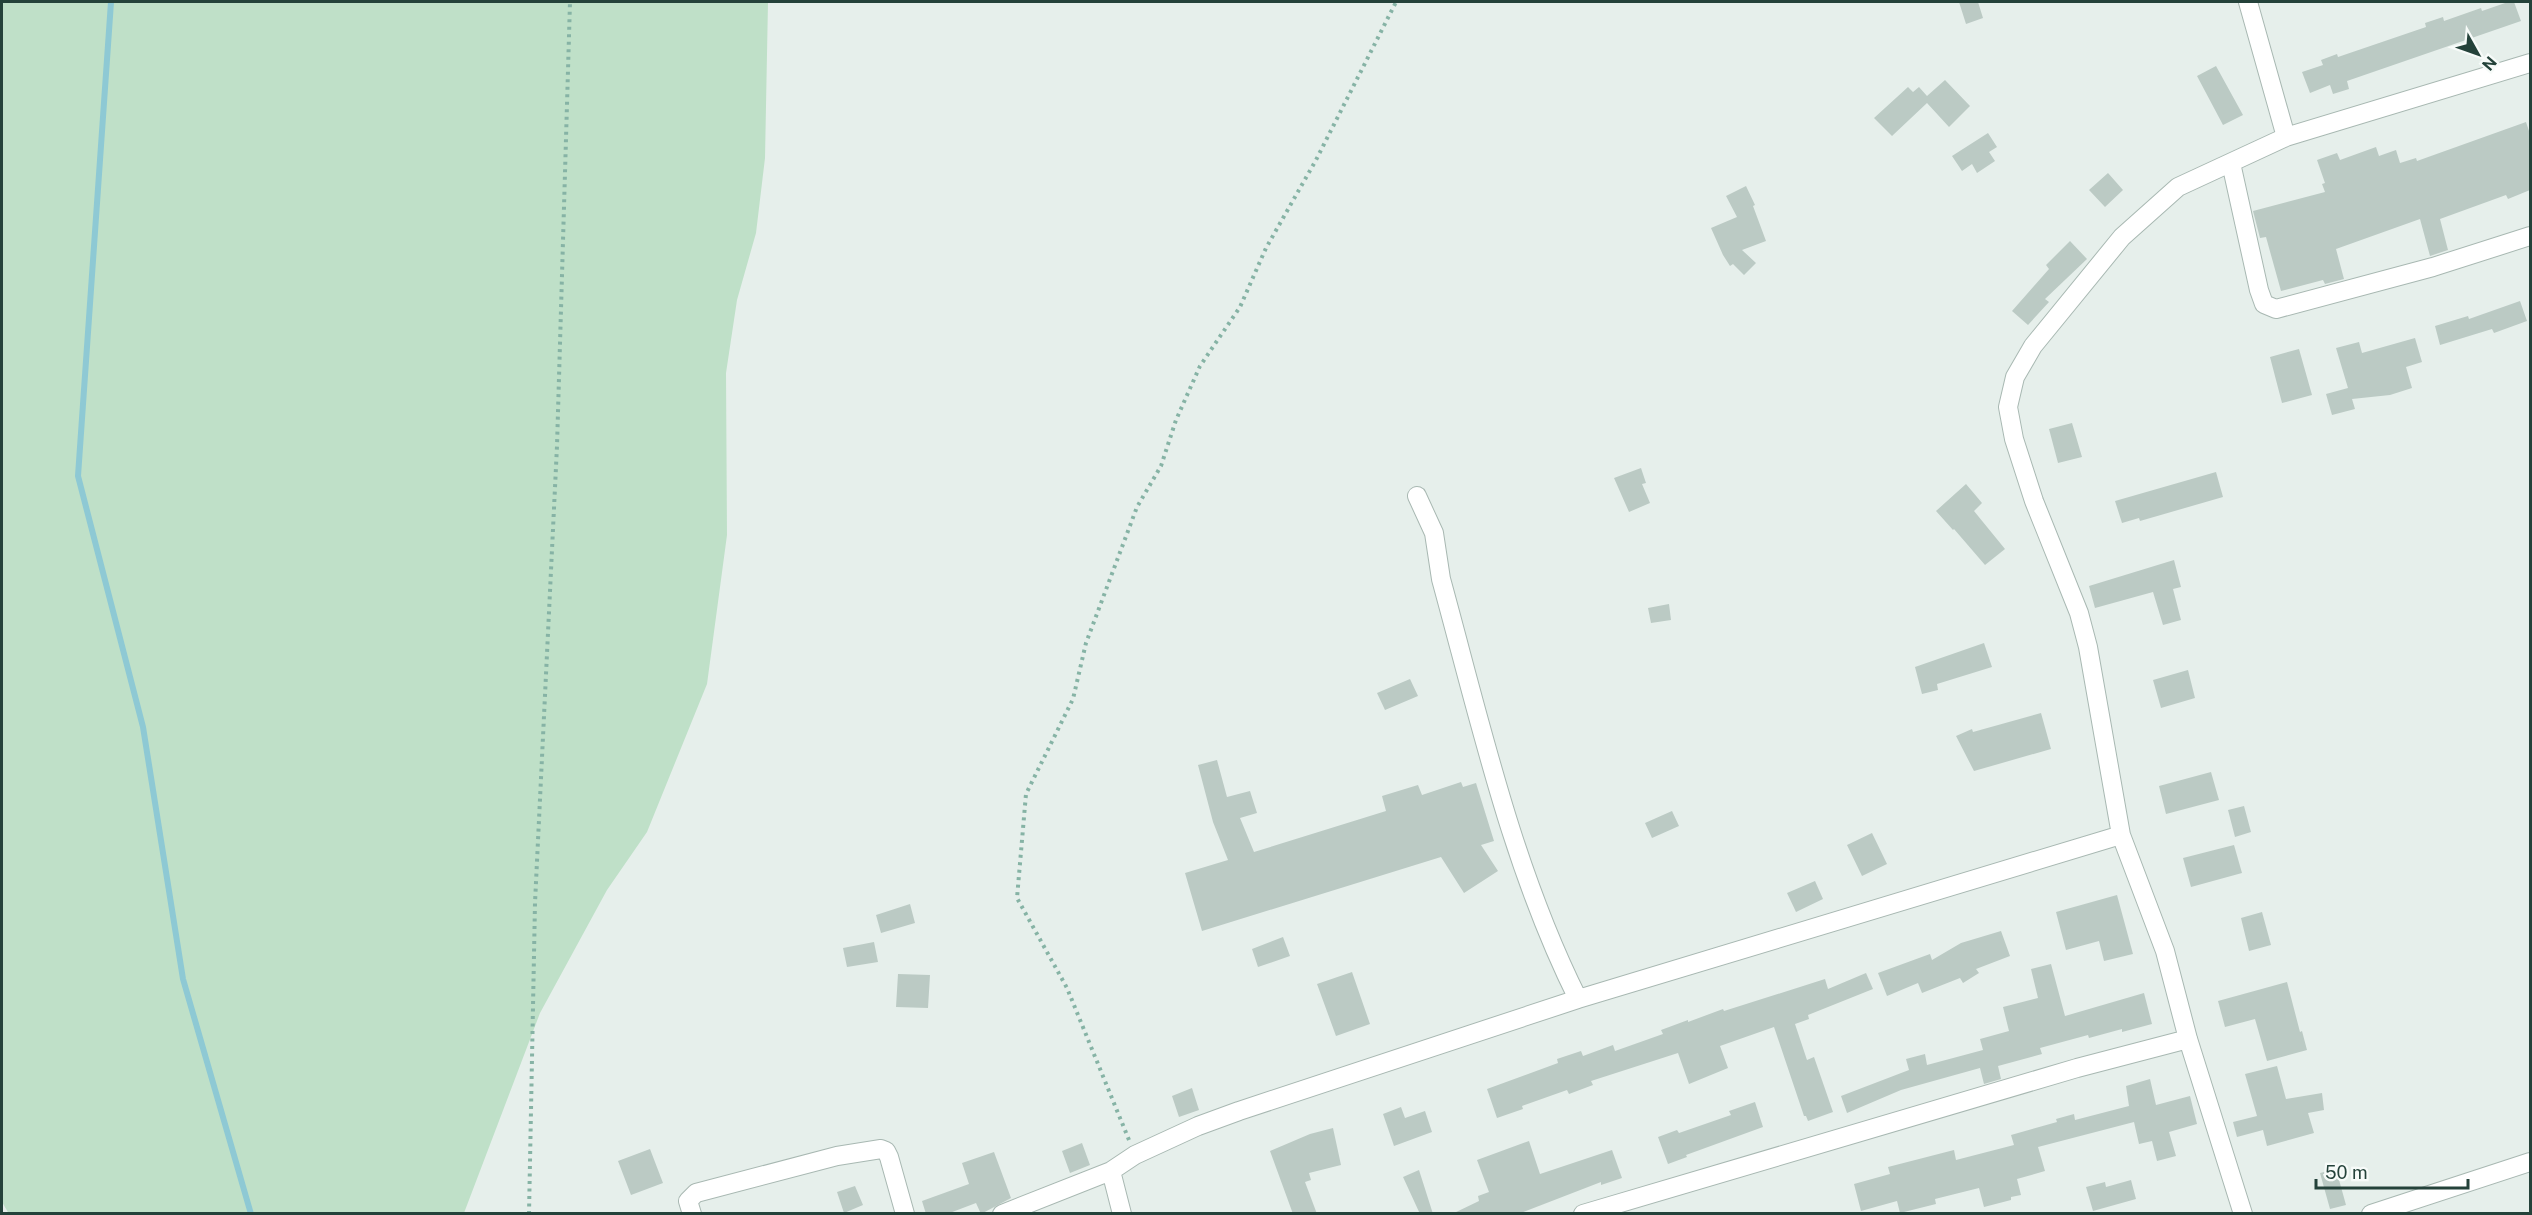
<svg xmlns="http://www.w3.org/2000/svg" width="2532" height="1215" viewBox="0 0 2532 1215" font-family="'Public Sans',sans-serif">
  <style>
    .green { fill: #bfe0c8 }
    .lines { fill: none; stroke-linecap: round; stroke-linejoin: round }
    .stream { stroke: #8ec9d4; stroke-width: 6 }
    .building { fill: #bbcac4 }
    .minor-casing { stroke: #a8b8b2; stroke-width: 20 }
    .path { stroke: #86b3a5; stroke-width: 4; stroke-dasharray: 3 4.5; stroke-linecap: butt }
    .minor { stroke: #fff; stroke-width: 18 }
  </style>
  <rect width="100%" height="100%" fill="#e6efeb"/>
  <path class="green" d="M2,2h766l-3,156 -9,75 -19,67 -11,73 1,162 -20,149 -60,148 -40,58 -67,123 -76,200 -455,1 -7,-12z"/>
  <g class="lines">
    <path class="stream" d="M111,2l-33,474 65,251 40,252 68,235"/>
  </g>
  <path class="building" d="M1959,2h19l5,16 -17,6z
    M2508,2h6l7,19 -174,60 2,8 -16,5 -3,-9 -20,8 -8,-21 21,-7 -2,-5 16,-6 1,3 88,-30 -1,-4 18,-6 1,4 37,-13 1,3z
    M2216,66l27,49 -20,10 -26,-49z
    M1945,80l25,26 -21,21 -22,-24 -35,33 -18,-18 34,-31 5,5 6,-5 8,9z
    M2526,122l4,12v56l-22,9 -2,-4 -66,24 8,31 -18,6 -10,-37 -84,30 8,30 -19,5 -2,-4 -42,11 -15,-54 -6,1 -7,-27 72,-19 -3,-8 3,-1 -8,-23 20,-7 3,7 36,-13 3,9 17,-6 4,13 16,-5 1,3z
    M1988,133l9,14 -8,5 6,9 -18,12 -5,-9 -10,7 -10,-15z
    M2108,173l15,17 -18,17 -16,-17z
    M1746,186l9,19 -2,1 13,35 -24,9 14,13 -12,12 -11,-11 -3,2 -7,-11 -12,-27 26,-11 -11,-21z
    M2070,241l17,18 -42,40 4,3 -21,23 -16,-14 37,-42 -3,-4z
    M2520,301l7,20 -33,12 -2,-4 -52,16 -5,-19 33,-10 1,3z
    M2415,338l7,24 -16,5 6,21 -22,7 -38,4 3,10 -23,6 -6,-21 22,-6 -12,-40 23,-6 3,11z
    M2299,349l13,46 -30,8 -12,-46z
    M2072,423l10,34 -24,6 -9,-34z
    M1641,468l5,15 -4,1 8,19 -21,9 -15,-34z
    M2216,472l7,25 -83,24 -1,-3 -17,5 -7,-22z
    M1966,484l16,19 -8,8 31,38 -20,16 -31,-36 -1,1 -17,-19z
    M2174,560l7,27 -8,2 8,31 -18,5 -10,-33 -58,16 -6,-22z
    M1669,604l2,16 -20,3 -3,-15z
    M1984,643l8,24 -55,17 1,6 -16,4 -7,-27z
    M2188,670l7,28 -34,10 -8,-28z
    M1410,679l8,17 -33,14 -8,-17z
    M2041,713l10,36 -77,22 -18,-35 16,-7 1,3z
    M1217,760l10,37 23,-6 7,22 -17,5 14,34 132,-41 -4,-15 36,-11 4,10 39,-13 2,5 13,-4 18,58 -13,4 17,26 -34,22 -23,-36 -239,74 -17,-58 43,-13 -15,-38 -15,-57z
    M2211,772l8,28 -53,14 -7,-28z
    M2244,806l7,26 -16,5 -7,-27z
    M1672,811l7,15 -27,12 -7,-15z
    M1872,833l15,31 -25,12 -15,-31z
    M2234,845l8,28 -51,14 -8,-29z
    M1815,881l8,18 -27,13 -9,-19z
    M2117,895l16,59 -29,7 -5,-20 -33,9 -10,-38z
    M910,904l5,19 -34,10 -5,-18z
    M2262,912l9,33 -22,6 -8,-33z
    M2001,931l9,25 -34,13 3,4 -16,10 -3,-5 -38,15 -4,-10 -31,13 -9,-23 52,-19 2,6 29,-17z
    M1283,937l7,19 -32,11 -6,-18z
    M874,942l4,20 -31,5 -4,-19z
    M2051,964l14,52 79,-23 8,31 -30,8v-3l-33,9 -1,-3 -48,13 2,6 -44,12 3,13 -17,5 -4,-16 -79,22 -54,23 -6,-17 68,-26 -3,-11 19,-5 2,11 56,-15 -3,-11 29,-8 -6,-24 35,-9 -7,-29z
    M1352,972l18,52 -34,12 -19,-52z
    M1866,973l7,16 -65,26 1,4 -14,5 12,36 7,-3 19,55 -25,9 -2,-5h-2l-30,-89 -54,19 8,22 -39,16 -11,-31 -87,28 2,4 -24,9 -2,-4 -45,16 1,3 -26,9 -10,-29 71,-26 -1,-4 24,-8 2,5 30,-11 2,6 48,-17 -2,-4 27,-10v2l35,-13 1,2 101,-32 3,10z
    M898,974l32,1 -2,33 -32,-1z
    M2287,982l13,50 2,-1 5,19 -40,11 -12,-42 -30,8 -7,-26z
    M2277,1066l9,33 36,-6 2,17 -16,3 6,20 -47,13 -4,-16 -26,7 -4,-15 24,-6 -12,-42z
    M2150,1079l6,26 34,-9 7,28 -28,8 7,24 -19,5 -5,-20 -13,3 -5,-22 -96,25 7,24 -28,8 4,16 -10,2v3l-27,7 -5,-19 -44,11 1,5 -36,9 -3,-12 -36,10 -7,-27 36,-10 -2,-7 66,-17 2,10 58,-15 -3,-10 46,-13 -1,-3 18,-5 1,6 54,-14 -3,-20z
    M1192,1088l7,22 -20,7 -7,-21z
    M1755,1102l8,25 -77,28 1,2 -19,7 -10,-27 19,-7 2,3 52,-18 -2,-4z
    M1401,1107l4,11 20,-7 7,21 -38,14 -11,-32z
    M1333,1128l8,37 -32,8 2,7 -6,2 12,32h-24l-23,-63 40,-17z
    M1529,1141l11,33 72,-24 10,28 -21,7v-3l-83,32h-66l27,-13 -1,-5 11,-4 -12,-32z
    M1082,1143l8,22 -20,8 -8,-22z
    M650,1149l13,34 -32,12 -13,-34z
    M994,1152l17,46 -30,16 -5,-11 -29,11h-21l-4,-13 47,-17 -7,-21z
    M2336,1169l10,36 -16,4 -10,-36z
    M1419,1170l14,44h-13l-17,-37z
    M2131,1180l5,19 -43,12 -7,-24 19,-5 1,5z
    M855,1186l8,19 -19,8 -7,-21z"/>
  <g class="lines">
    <defs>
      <path id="minor" d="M2248,2l38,135
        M2231,163l28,127 5,14 12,5 157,-42 97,-31
        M1417,496l17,37 7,46c39,142 71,288 137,420
        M1111,1171l11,43
        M692,1214l-4,-13 8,-8 141,-37 44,-7 5,2 3,6 16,57
        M1002,1214l109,-43 24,-16 63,-29 41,-15 339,-112 543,-164
        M1583,1214l494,-146 111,-29
        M2243,1214l-55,-175 -23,-88 -44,-116 -33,-188 -9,-34 -45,-112 -20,-62 -6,-32 7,-30 18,-31 89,-109 56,-50 108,-50 244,-74
        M2371,1214l159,-52"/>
    </defs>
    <use href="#minor" class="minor-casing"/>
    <path class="path" d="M1129,1140l-62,-152 -50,-90 9,-104 47,-95 13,-56 51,-136 24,-41 15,-46 24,-54 40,-59 26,-59 50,-88 80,-158
      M529,1214l6,-311 22,-457 13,-444"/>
    <use href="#minor" class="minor"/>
  </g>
  <rect width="2532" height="1215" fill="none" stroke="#24423a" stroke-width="6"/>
  <g transform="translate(2478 54) rotate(130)" stroke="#f7fbf9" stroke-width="4.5" paint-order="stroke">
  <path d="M0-4.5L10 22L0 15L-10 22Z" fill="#24423a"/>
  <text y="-9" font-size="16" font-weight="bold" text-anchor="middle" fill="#24423a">N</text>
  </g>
  <path d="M2316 1179v9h152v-9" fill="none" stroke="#24423a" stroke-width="3"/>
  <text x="2325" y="1179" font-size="18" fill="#24423a" stroke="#f7fbf9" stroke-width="4.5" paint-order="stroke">50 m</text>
</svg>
